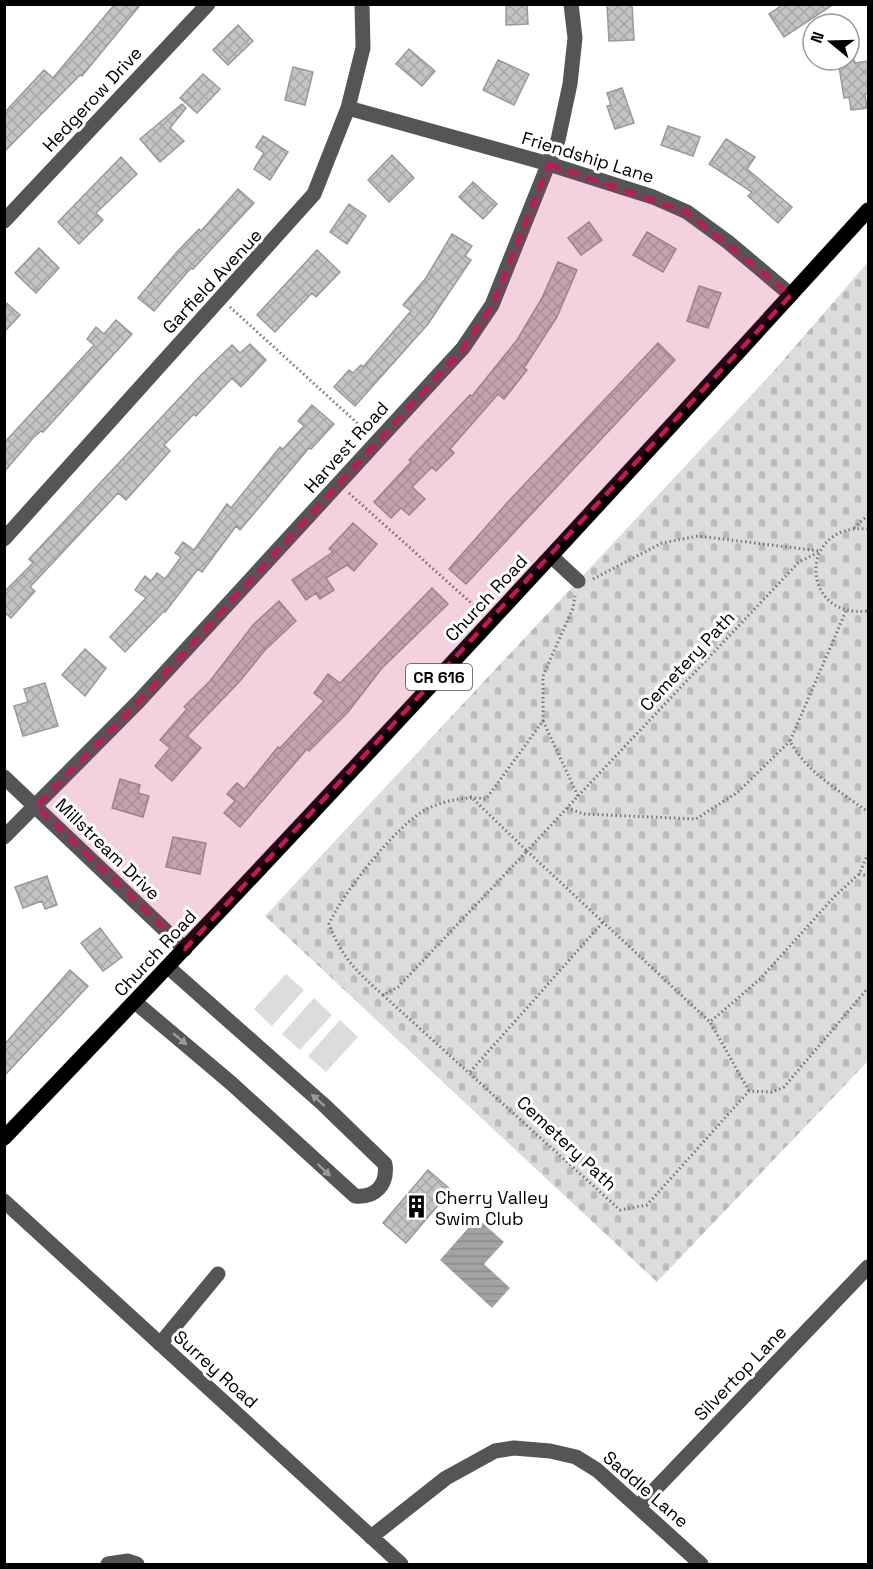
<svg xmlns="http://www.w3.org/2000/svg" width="873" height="1569" viewBox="0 0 873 1569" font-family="'Space Grotesk',sans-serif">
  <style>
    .grass { fill: #dcdcdc }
    .cemetery { fill: url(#cemetery-stones) }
    .water { fill: url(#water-rules) }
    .building { fill: url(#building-cross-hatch); stroke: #999; stroke-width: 1.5 }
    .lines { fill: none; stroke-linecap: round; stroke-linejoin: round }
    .major-casing { stroke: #dbdbdb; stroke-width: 16 }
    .path { stroke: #777; stroke-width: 3; stroke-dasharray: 1.5 3; stroke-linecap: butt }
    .minor { stroke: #555; stroke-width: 15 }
    .major { stroke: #000; stroke-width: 15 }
    .oneway { fill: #999 }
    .marked { fill: #c2185b; fill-opacity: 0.2; stroke: #c2185b; stroke-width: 4.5; stroke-dasharray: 12 8; stroke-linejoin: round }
    .labels { text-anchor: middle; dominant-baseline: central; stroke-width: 6; stroke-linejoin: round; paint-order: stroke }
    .shield { fill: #fff; stroke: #4c4c4c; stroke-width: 1.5 }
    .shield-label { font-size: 16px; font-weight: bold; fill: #000 }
    .street-label { font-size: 18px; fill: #000; stroke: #fff }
    .poi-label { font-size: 18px; fill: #000; stroke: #fff; text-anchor: start }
  </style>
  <defs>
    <pattern id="cemetery-stones" width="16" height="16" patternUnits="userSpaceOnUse" patternTransform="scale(1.5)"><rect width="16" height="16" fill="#dcdcdc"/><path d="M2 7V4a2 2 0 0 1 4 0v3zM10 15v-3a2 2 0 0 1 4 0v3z" fill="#bbb"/></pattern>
    <pattern id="water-rules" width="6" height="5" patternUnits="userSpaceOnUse" patternTransform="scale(1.5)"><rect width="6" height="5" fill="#a3a3a3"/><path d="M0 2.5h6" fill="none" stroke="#8b8b8b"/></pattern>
    <pattern id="building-cross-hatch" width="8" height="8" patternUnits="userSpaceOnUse" patternTransform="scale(1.5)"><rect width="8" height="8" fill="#c4c4c4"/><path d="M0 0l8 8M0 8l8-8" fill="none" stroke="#a7a7a7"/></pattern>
  </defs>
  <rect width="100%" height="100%" fill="#fff"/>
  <path class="grass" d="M286,974l18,16 -32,36 -18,-17z
    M314,998l18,17 -32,35 -18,-16z
    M340,1020l18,17 -32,35 -18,-16z"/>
  <path class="cemetery" d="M868,262v799l-211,221 -392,-366 507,-543z"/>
  <path class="water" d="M477,1218l27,24 -20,22 26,24 -18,20 -52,-48z"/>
  <path class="building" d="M115,4h26l-59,72 -2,-1 -76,77v-39l40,-43 9,8z
    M506,4h21l1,20 -22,1z
    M607,4h25l2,36 -25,1z
    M784,4h50l-50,33 -15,-23z
    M238,25l15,16 -25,24 -15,-15z
    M409,49l26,22 -13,15 -26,-22z
    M498,60l31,14 -15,31 -31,-15z
    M838,60h16l1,3 13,-2v32l-3,1 2,14 -16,2 -2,-13 -5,1z
    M293,67l20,5 -8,33 -20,-5z
    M203,74l17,15 -23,24 -17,-15z
    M622,88l12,35 -19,6 -8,-23 4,-1 -4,-12z
    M182,104l4,4 -16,20 14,13 -24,21 -20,-23z
    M668,126l32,11 -7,19 -32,-11z
    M263,136l25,16 -18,28 -16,-11 10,-16 -8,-6z
    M726,139l29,18 -8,12 45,38 -14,16 -30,-27 4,-4 -43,-28z
    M392,155l22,23 -25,24 -21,-22z
    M121,157l16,17 -41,39 7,7 -24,24 -21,-22z
    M473,182l24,22 -14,15 -24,-22z
    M238,189l16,14 -61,66 -2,-1 -37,43 -16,-13 38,-45 23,-24 2,2z
    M349,204l17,12 -19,28 -17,-12z
    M589,222l13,18 -21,15 -13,-17z
    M647,232l29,17 -13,23 -30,-17z
    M452,234l20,12 -7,10 6,4 -43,64 -73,82 -21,-19 15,-17 4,3 8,-8 2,2 48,-56 -8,-6 23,-27z
    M39,248l20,20 -23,25 -21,-20z
    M317,250l23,22 -24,25 -4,-4 -37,39 -18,-17z
    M558,262l19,8 -20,47 -33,51 3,2 -23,29 -6,-5 -48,55 4,4 -18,18 -4,-4 -20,20 13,12 -16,16 -8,-7 -10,10 -17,-16 37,-40 -2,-2 61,-65 2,1 45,-56 25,-42z
    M699,286l22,7 -13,35 -21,-7z
    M4,301l16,14 -16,17z
    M116,320l16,14 -89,98 -2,-1 -7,6 -30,35v-29l90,-98 -7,-6 9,-12 8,7z
    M658,343l17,17 -209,224 -17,-15 58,-66z
    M250,344l16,16 -25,27 -9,-9 -36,38 -2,-2 -30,31 6,6 -44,49 -8,-7 -88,94 5,4 -24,27 -7,-6v-20l29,-29 -4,-4 172,-184 31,-30 8,8z
    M312,405l22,19 -23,25 -2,-1 -69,82 -4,-4 -34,46 -4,-3 -33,43 -1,-1 -39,41 -15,-15 36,-39 -11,-8 10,-14 6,5 6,-8 8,6 16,-22 -6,-4 8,-11 11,8 33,-46 4,4 49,-61 3,2 21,-23 -6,-5z
    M353,523l24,21 -23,27 -7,-6 -21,13 8,12 -14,9 -4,-6 -10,7 -14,-20 41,-28 -4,-3z
    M432,588l16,16 -66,64 -34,44 -39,39 -2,-2 -67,78 -16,-14 11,-12 -8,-7 10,-11 7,6 34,-42 2,1 44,-47 -10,-8 14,-19 12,9z
    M279,601l17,20 -30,28 -27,33 -52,54 14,12 -29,33 -17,-15 15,-18 -10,-8 27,-31 -3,-2 26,-26 43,-56z
    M85,649l21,19 -21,28 -23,-21z
    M45,683l13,43 -35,10 -9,-30 14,-4 -4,-13z
    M120,779l20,6 -2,8 11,3 -6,21 -31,-9z
    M173,837l33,6 -6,31 -34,-7z
    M47,876l10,29 -12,4 -3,-8 -19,7 -8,-21z
    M100,928l22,29 -19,14 -22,-28z
    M70,970l18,16 -84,90v-31z
    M428,1170l23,20 -45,53 -23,-20z"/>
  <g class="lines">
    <defs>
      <path id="major" d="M4,1138c293,-305 580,-616 864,-928"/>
    </defs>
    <use href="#major" class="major-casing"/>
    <path class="path" d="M230,307l137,125
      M349,493l131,118
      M854,528l14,-13
      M868,529c-70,-7 -69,90 0,82
      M593,579l69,-36 36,-7 122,15
      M846,611l-56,130c16,31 51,51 78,71
      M543,721l35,75 -51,55 183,171
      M470,796l57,55 -129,136 -15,8c-28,-25 -40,-36 -54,-71 13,-30 69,-101 98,-115 18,-9 40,-13 59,-10l57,-78v-45l30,-68 2,-12
      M578,796l221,-234 20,-10
      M567,808l17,6 112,5 42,-27 52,-51
      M859,874l9,2
      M383,995l237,215 27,-5 102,-114 23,1 12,-5 84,-99
      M470,1072l133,-150
      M749,1091l-39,-69 50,-43 75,-83 24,-22 9,-20"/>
    <path class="minor" d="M348,108l201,56 104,33 34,15 41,30 63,53
      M4,221l204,-217
      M4,539l310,-345 34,-86 15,-60 -1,-44
      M551,556l27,25
      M4,777l181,172
      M4,837l134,-135 325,-354 29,-43 66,-165 12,-56 5,-46 -4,-34
      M135,1002l96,81 124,113c20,2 33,-11 30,-32l-61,-59 -156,-138
      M4,1201l397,363
      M160,1344l58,-70
      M639,1506l229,-239
      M371,1537l75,-59 49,-27 19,-3 36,3 26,6 21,13 104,94
      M108,1564l20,-3 9,3"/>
    <use href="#major" class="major"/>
  </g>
  <defs><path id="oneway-solid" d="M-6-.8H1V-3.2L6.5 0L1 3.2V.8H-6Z" transform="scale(1.5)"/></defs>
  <g class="oneway">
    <use href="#oneway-solid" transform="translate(180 1039) rotate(40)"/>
    <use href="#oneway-solid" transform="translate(318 1100) rotate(-138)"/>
    <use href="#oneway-solid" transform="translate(324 1170) rotate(44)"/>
  </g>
  <path class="marked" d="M549,164l138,48 104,83 -606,654 -149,-143 102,-104 325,-354 29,-43z"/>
  <defs>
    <symbol id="building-bare" viewBox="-9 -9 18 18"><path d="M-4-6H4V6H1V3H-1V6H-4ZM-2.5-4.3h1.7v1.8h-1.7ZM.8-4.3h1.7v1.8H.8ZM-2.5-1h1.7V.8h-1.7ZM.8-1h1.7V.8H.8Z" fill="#000" stroke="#fff" stroke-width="2.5" paint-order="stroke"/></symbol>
  </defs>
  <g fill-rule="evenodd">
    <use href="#building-bare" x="400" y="1190" width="33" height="33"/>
  </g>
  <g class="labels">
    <rect class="shield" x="406" y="664" width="66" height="26" rx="4.5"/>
    <g class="shield-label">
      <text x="439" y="677">CR 616</text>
    </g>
    <g class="street-label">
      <text transform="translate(92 99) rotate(-47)">Hedgerow Drive</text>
      <text transform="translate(588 157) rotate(17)">Friendship Lane</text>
      <text transform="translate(212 281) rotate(-47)">Garfield Avenue</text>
      <text transform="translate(346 447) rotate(-48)">Harvest Road</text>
      <text transform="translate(486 598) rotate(-47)">Church Road</text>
      <text transform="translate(687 661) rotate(-47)">Cemetery Path</text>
      <text transform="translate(108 849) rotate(44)">Millstream Drive</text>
      <text transform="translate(155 953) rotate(-47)">Church Road</text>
      <text transform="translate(567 1143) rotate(43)">Cemetery Path</text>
      <text transform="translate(216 1369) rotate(42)">Surrey Road</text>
      <text transform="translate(740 1373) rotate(-46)">Silvertop Lane</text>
      <text transform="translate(646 1489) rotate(41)">Saddle Lane</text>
    </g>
    <g class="poi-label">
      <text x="435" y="1197">Cherry Valley<tspan x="435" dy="21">Swim Club</tspan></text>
    </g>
  </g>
  <rect width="873" height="1569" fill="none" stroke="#000000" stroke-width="12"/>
  <g transform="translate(831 42) rotate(289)"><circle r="28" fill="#ffffff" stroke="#999999" stroke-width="1.5"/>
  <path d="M0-4.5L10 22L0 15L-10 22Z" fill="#000000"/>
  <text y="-9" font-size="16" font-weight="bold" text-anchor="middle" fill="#000000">N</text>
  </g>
</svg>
